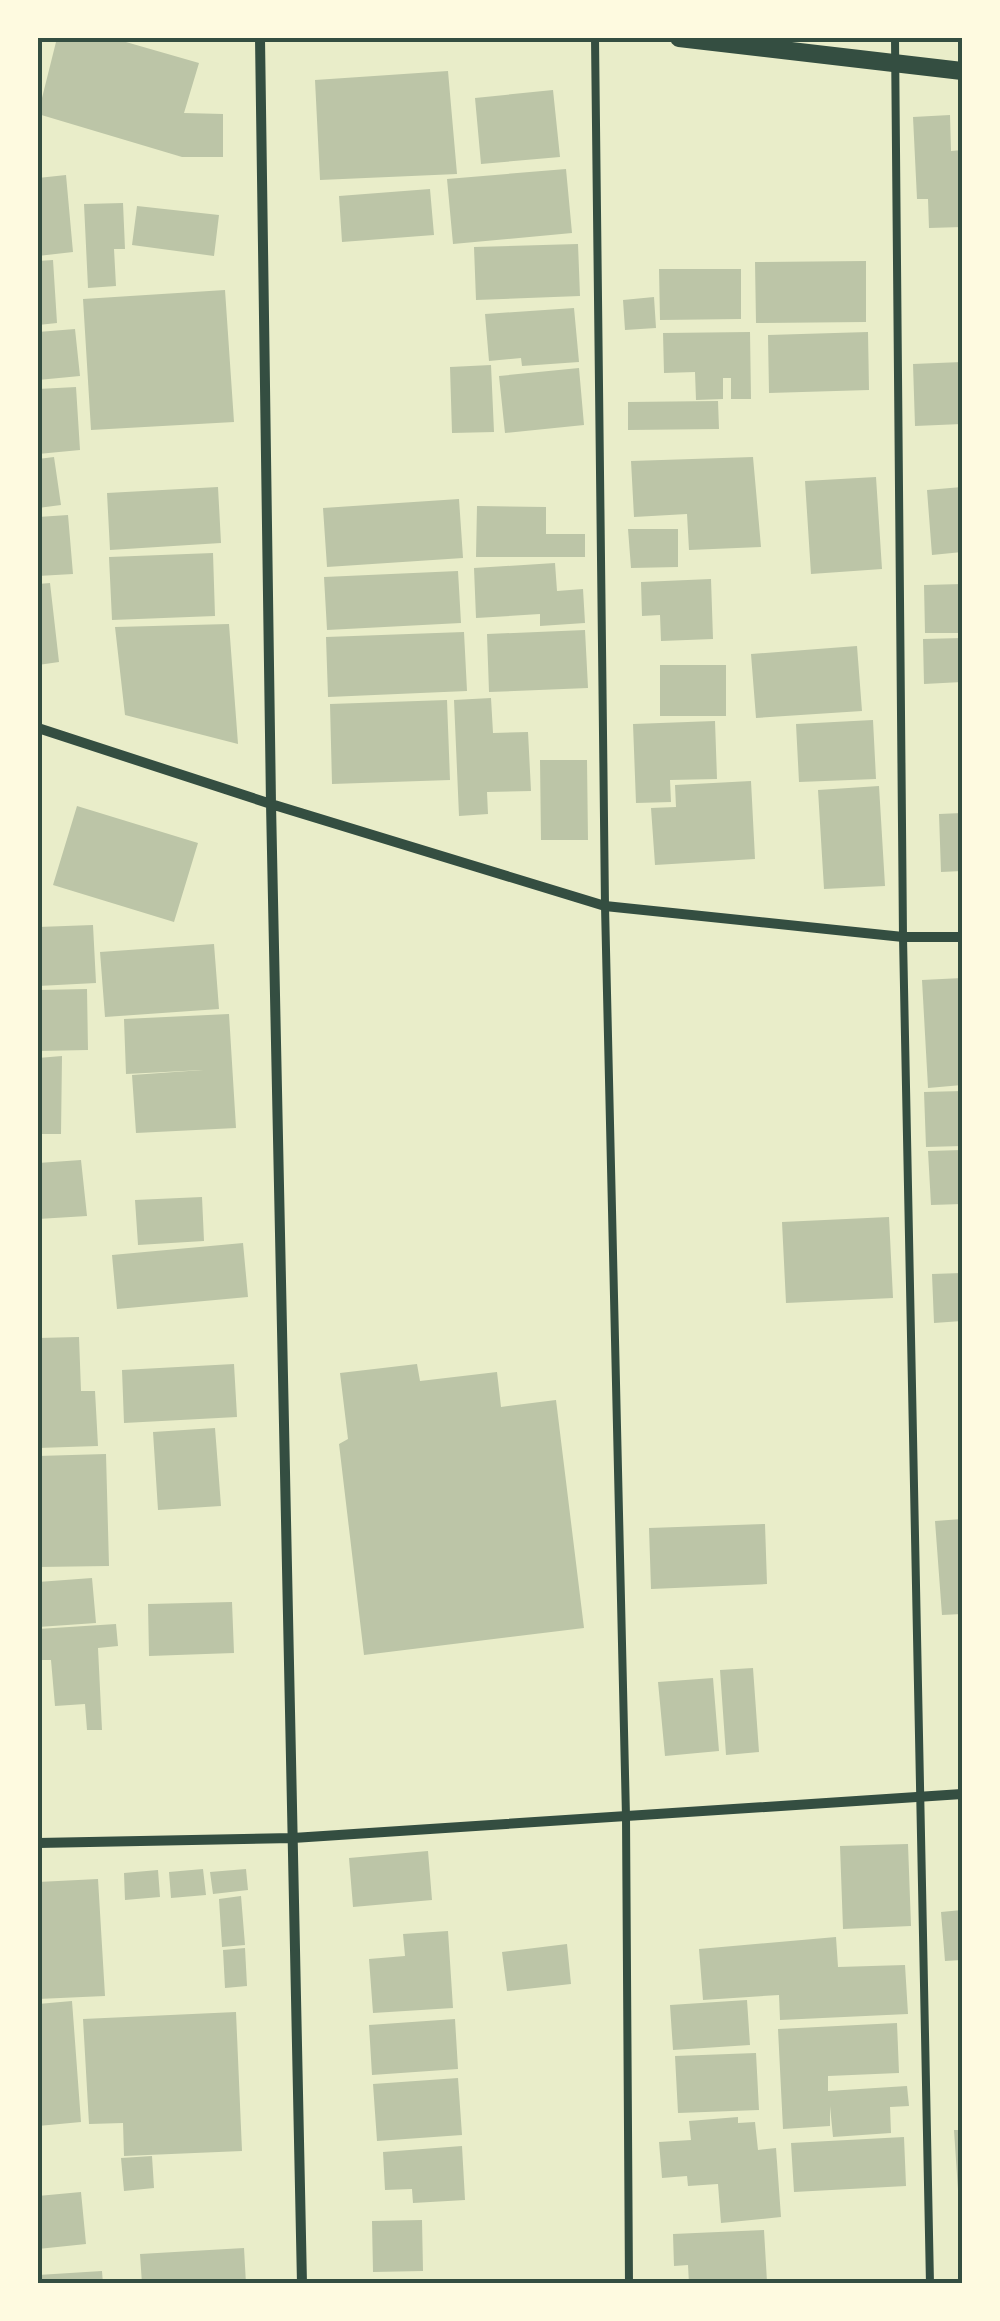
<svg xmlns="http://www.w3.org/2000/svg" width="1000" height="2321" viewBox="0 0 1000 2321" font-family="'Titillium Web',sans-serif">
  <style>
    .building { fill: #bcc5a7 }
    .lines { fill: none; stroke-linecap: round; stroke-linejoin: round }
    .service { stroke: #344e41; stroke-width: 8 }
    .minor { stroke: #344e41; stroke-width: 10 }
    .tertiary { stroke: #344e41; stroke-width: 18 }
    .neatline { fill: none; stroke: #344e41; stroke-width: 4 }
  </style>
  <rect width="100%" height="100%" fill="#e9edc9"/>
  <path class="building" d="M57,38h55l87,25 -15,50 39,1v43h-41l-144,-43z
    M448,71l9,103 -137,6 -5,-100z
    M553,90l7,67 -79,7 -6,-66z
    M950,115l1,36 11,-1v77l-33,1 -1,-29h-11l-4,-82z
    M566,169l6,64 -119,11 -6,-65z
    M66,175l7,77 -35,4v-78z
    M430,189l4,46 -92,7 -3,-46z
    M123,203l2,46h-11l2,37 -28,2 -4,-84z
    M137,206l82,9 -5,41 -82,-11z
    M578,244l2,52 -104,4 -2,-53z
    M53,260l4,63 -19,2v-64z
    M866,261v61l-110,1 -1,-61z
    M659,269h82v50l-81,1z
    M225,290l9,132 -143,8 -8,-131z
    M654,297l2,31 -31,2 -2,-30z
    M574,308l5,54 -57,4 -1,-8 -32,3 -4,-47z
    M75,329l5,47 -42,4v-48z
    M750,332l1,67h-20v-21h-8v21l-27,1 -1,-28 -31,1 -1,-40z
    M868,332l1,58 -100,3 -1,-58z
    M962,362v62l-47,2 -2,-62z
    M491,365l3,67 -42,1 -2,-66z
    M579,368l5,57 -79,8 -6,-57z
    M76,387l4,63 -42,4v-65z
    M718,401l1,28 -91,1v-28z
    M54,457l7,48 -23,3v-49z
    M753,457l8,90 -72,3 -2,-36 -53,3 -3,-56z
    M876,477l6,92 -71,5 -6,-93z
    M218,487l3,56 -111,7 -3,-57z
    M962,487v65l-30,3 -5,-65z
    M459,499l4,59 -136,9 -4,-59z
    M477,506l69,1v27h39v23h-109z
    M68,515l5,59 -35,2v-59z
    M628,529h50v38l-47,1z
    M213,553l2,63 -103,4 -3,-63z
    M555,563l2,28 26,-2 2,34 -45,3v-12l-64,4 -2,-50z
    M458,571l3,52 -134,7 -3,-53z
    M711,579l2,60 -52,2 -1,-26 -18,1 -1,-34z
    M50,583l9,79 -21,3v-81z
    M962,584v49h-37l-1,-48z
    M229,624l9,120 -113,-29 -10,-88z
    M585,630l3,58 -99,4 -2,-58z
    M464,632l3,59 -139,6 -2,-60z
    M962,638v44l-38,2 -1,-45z
    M857,646l5,65 -106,7 -5,-64z
    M660,665h66v51h-66z
    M491,698l2,35 35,-1 3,59 -44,1 1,22 -29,2 -5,-116z
    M447,700l3,80 -118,4 -2,-80z
    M873,720l3,59 -77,3 -3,-58z
    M715,721l2,58 -47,1 1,22 -35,1 -3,-79z
    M540,760h47l1,80h-47z
    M751,781l4,78 -100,6 -4,-57 25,-1 -1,-22z
    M879,786l6,100 -61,3 -6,-99z
    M77,806l121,37 -24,79 -121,-37z
    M962,813v58l-21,1 -2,-58z
    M93,925l3,58 -58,3v-59z
    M214,944l5,65 -114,8 -5,-65z
    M962,978v107l-34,3 -6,-108z
    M87,989l1,61 -50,1v-61z
    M229,1014l7,114 -100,5 -4,-58 71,-5 -77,4 -2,-55z
    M62,1056l-1,78h-23v-76z
    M962,1091v55l-36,1 -2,-55z
    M962,1150v54l-31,1 -3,-54z
    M81,1160l6,56 -49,3v-56z
    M202,1197l2,44 -66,4 -3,-45z
    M889,1217l4,81 -107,5 -4,-81z
    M243,1243l5,54 -131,12 -5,-54z
    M962,1273v48l-28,2 -2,-49z
    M79,1337l2,54h14l3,55 -60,2v-110z
    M234,1364l3,53 -113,6 -2,-53z
    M417,1364l3,17 77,-9 4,35 55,-7 28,228 -220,27 -25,-211 9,-5 -8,-66z
    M215,1428l6,78 -63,4 -5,-78z
    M106,1454l3,112 -71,1v-111z
    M962,1519v95l-20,1 -7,-94z
    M765,1524l2,60 -116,5 -2,-61z
    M92,1578l4,45 -58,4v-45z
    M232,1602l2,51 -85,3 -1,-52z
    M116,1624l2,22 -20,2 4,82h-15l-2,-26 -30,2 -4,-46h-13v-31z
    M753,1668l6,84 -33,3 -6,-85z
    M713,1678l6,73 -54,5 -7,-74z
    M908,1844l3,82 -68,3 -3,-83z
    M428,1851l4,49 -79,7 -4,-49z
    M203,1869l3,26 -35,3 -2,-26z
    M246,1869l2,21 -35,4 -3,-22z
    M158,1870l2,27 -35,3 -1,-27z
    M98,1879l7,117 -67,3v-117z
    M241,1896l4,49 -23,2 -3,-48z
    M962,1910v50l-17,1 -4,-49z
    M448,1931l5,77 -80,5 -4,-54 36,-3 -2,-22z
    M836,1937l2,30 67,-2 3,49 -128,6 -1,-25 -76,5 -4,-51z
    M567,1944l4,40 -64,7 -5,-39z
    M245,1948l2,38 -22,2 -2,-38z
    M747,2000l3,45 -77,5 -3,-45z
    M72,2001l9,121 -43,4v-122z
    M236,2012l6,139 -118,5 -1,-33 -34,1 -6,-105z
    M455,2019l3,50 -86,6 -3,-50z
    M897,2023l2,50 -71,3v15l79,-5 2,20 -19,1 1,26 -58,4 -3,-31v20l-47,3 -5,-100z
    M756,2053l3,57 -81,3 -3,-57z
    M458,2078l4,57 -85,6 -4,-57z
    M738,2117v6l17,-1 3,28 18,-2 5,69 -60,6 -3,-39 -30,2 -1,-10 -25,2 -3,-36 32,-2 -2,-19z
    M954,2130h8v60h-4z
    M904,2137l2,49 -112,6 -3,-49z
    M462,2146l3,54 -52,3 -1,-14 -27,1 -2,-38z
    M152,2156l2,32 -30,3 -3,-33z
    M81,2192l5,52 -48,5v-53z
    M422,2220l1,51 -50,1 -1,-51z
    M764,2230l3,52 -78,2 -1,-19 -14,1 -1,-32z
    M244,2248l2,36h-104l-2,-30z
    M102,2271l1,13h-65v-9z"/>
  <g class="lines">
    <path class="service" d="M595,38l10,868 21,911 3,467
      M895,38l8,899 27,1347"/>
    <path class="minor" d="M260,38l11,766 31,1480
      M38,728l233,76 334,102 298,31h59
      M38,1843l255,-5 669,-44"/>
    <path class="tertiary" d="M679,38l283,33"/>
  </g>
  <rect width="1000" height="2321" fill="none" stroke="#fefae0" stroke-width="80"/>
  <rect x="40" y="40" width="920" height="2241" class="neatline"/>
</svg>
